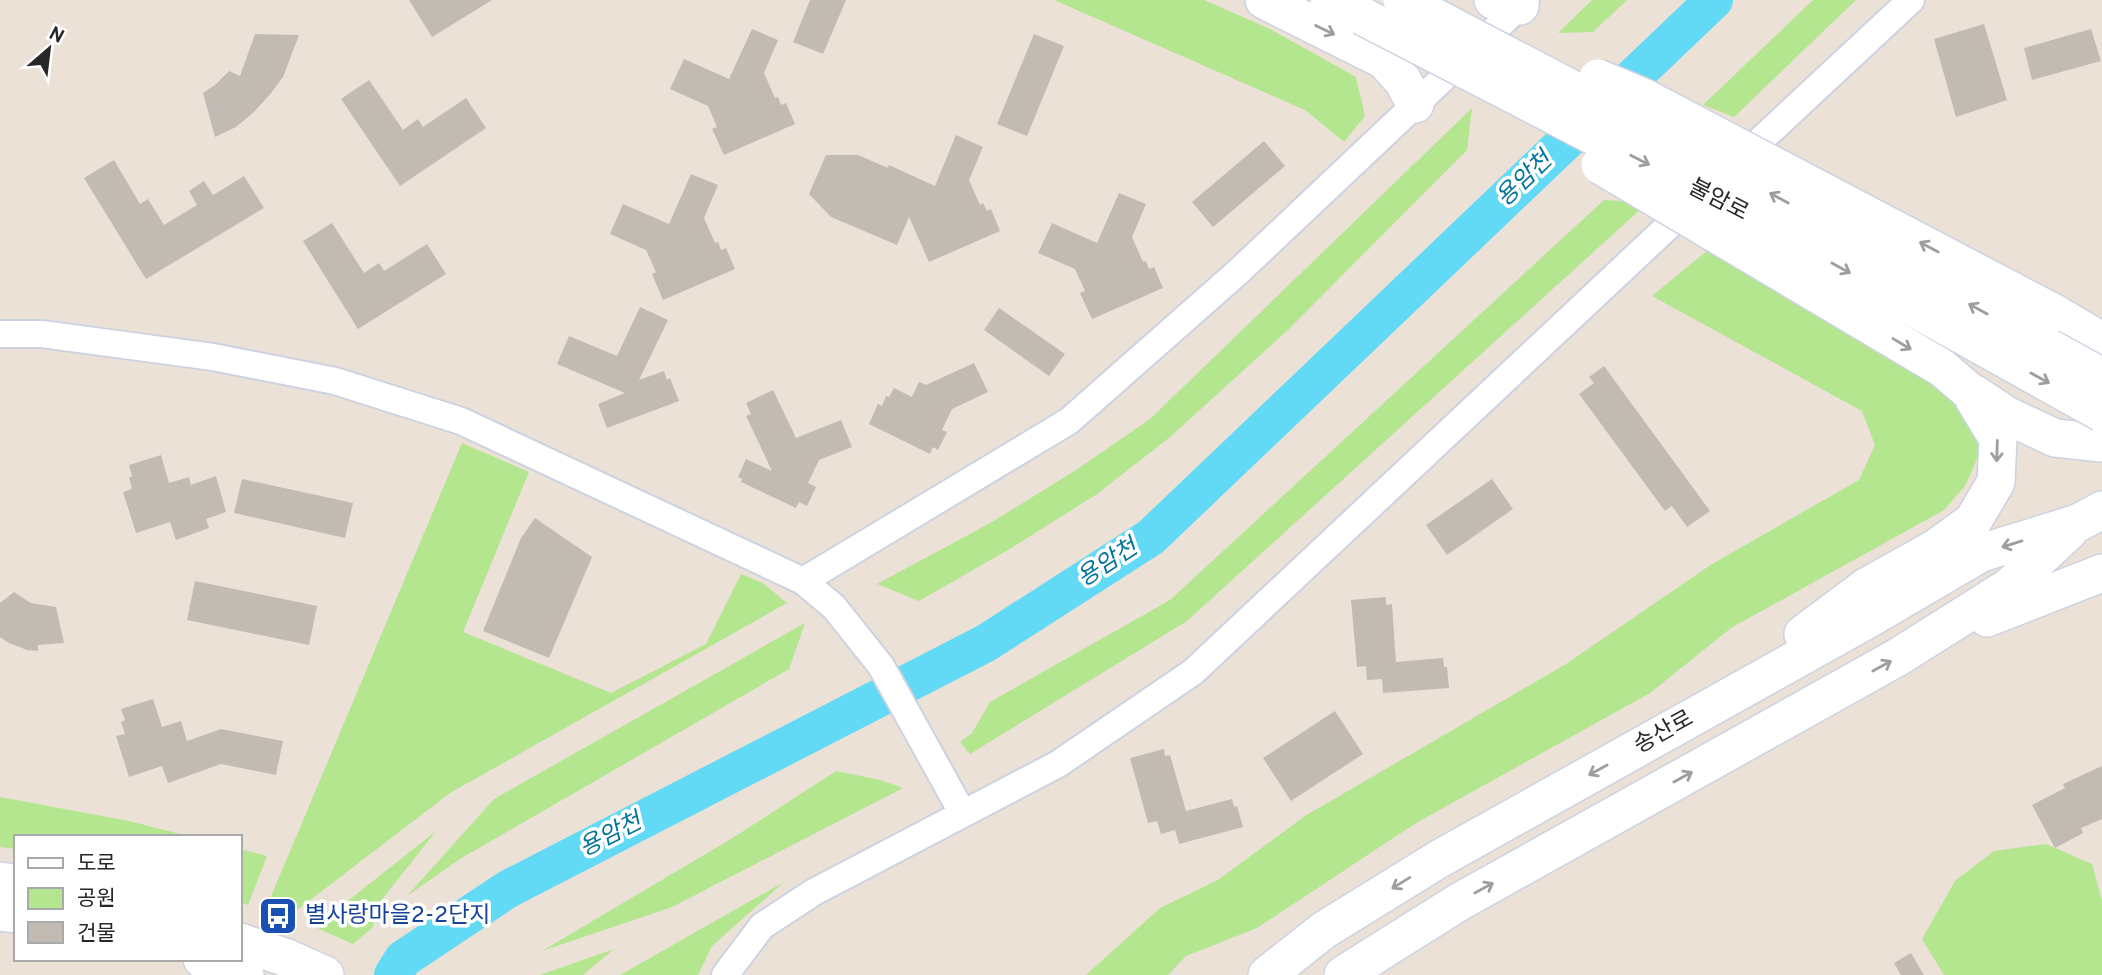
<svg xmlns="http://www.w3.org/2000/svg" width="2102" height="975" viewBox="0 0 2102 975" font-family="Overpass,'Noto Sans KR',sans-serif">
  <style>
    .green { fill: #b3e68f }
    .lines { fill: none; stroke-linecap: round; stroke-linejoin: round }
    .river { stroke: #62d9f5; stroke-width: 38 }
    .building { fill: #c2bbb4 }
    .street-casing { stroke: #ccd2e2; stroke-width: 30 }
    .secondary-casing { stroke: #ccd2e2; stroke-width: 40 }
    .street { stroke: #fff; stroke-width: 26 }
    .secondary { stroke: #fff; stroke-width: 37 }
    .secondary-bridge-casing { stroke: #ccd2e2; stroke-width: 40; stroke-linecap: butt }
    .secondary-bridge { stroke: #fff; stroke-width: 37 }
    .oneway { stroke: #9e9e9e }
    .labels { text-anchor: middle; dominant-baseline: central; stroke-width: 7; stroke-linejoin: round; paint-order: stroke }
    .street-label { font-size: 23px; fill: #272727; stroke: #fff }
    .transit-label { font-size: 23px; fill: #164399; stroke: #fff; text-anchor: start }
    .water-label { font-size: 24px; font-style: italic; fill: #05749d; stroke: #fff }
  </style>
  <rect width="100%" height="100%" fill="#ebe1d7"/>
  <path class="green" d="M1054,0h150l66,29 86,48 9,39 -21,26 -39,-32z
    M1592,0h35l-34,32 -35,1z
    M1813,0h43l-122,117 -31,-12z
    M1472,108l-5,42 -178,179 -119,108 -73,57 -84,53 -94,54 -42,-17 115,-62 84,-52 74,-51z
    M1604,200l31,2 7,6 -455,413 -217,133 -10,-12 12,-9 18,-31 180,-102z
    M1707,251l246,141 18,29 10,29 -16,36 -21,24 -213,118 -81,65 -234,130 -159,105 -71,28 -18,19h-82l74,-67 58,-28 87,-64 261,-152 146,-100 147,-84 16,-35 -13,-34 -210,-115z
    M462,443l67,29 -66,160 148,61 95,-49 35,-70 22,9 24,20 -337,190 -166,127 -20,-7z
    M805,623l-16,46 -329,190 -53,37 87,-97z
    M836,771l44,9 23,8 -231,119 -130,44 189,-112z
    M0,797l129,24 63,16h-176v12l-16,-2z
    M436,831l-60,76 -3,20 -20,17 -38,-17z
    M2046,844l46,20 10,37v74h-158l-22,-36 33,-58 39,-30z
    M240,849l27,7 -19,49 -8,-3z
    M784,882l-72,64 -14,29h-78z
    M614,949l-31,26h-43z"/>
  <g class="lines">
    <path class="river" d="M393,975l10,-16 105,-70 478,-246 165,-106 563,-537"/>
  </g>
  <path class="building" d="M409,0h83l-60,37z
    M810,0h36l-23,54 -30,-12z
    M1984,24l23,76 -51,17 -22,-78z
    M752,29l26,11 -14,33 11,25 3,-1 3,8 5,-2 9,21 -71,31 -12,-26 5,-2 -9,-21 -38,-17 14,-30 45,20z
    M2091,29l10,32 -69,19 -8,-32z
    M255,34l44,1 -16,42 -11,15 -18,20 -18,15 -21,10 -12,-44 12,-8 14,-14 11,5z
    M1034,34l30,12 -37,90 -30,-12z
    M369,80l34,50 15,-11 5,8 43,-29 20,30 -86,58 -59,-87z
    M956,135l27,12 -14,33 11,25 3,-2 4,8 4,-2 9,22 -71,31 -20,-45 -12,28 -66,-28 -22,-23 17,-39h32l30,13 1,-3 46,21z
    M1264,141l21,25 -72,61 -21,-25z
    M114,160l26,44 8,-5 16,26 33,-20 -8,-14 15,-10 9,14 31,-19 20,32 -118,71 -62,-101z
    M691,174l27,11 -14,33 11,25 3,-1 3,8 5,-2 9,21 -72,31 -11,-26 4,-2 -10,-22 -36,-16 13,-30 46,20z
    M1119,193l27,11 -14,33 11,25 3,-1 3,8 5,-2 9,21 -71,31 -12,-26 5,-2 -10,-22 -37,-16 14,-30 45,20z
    M332,223l32,50 15,-10 5,8 43,-27 19,30 -88,55 -55,-88z
    M640,307l28,13 -29,60 25,-9 3,9 3,-2 9,23 -72,27 -9,-24 27,-11 -68,-29 12,-28 48,20z
    M999,308l66,46 -16,22 -65,-46z
    M974,363l14,29 -36,17 -10,21 5,2 -9,18 -5,-3 -3,7 -61,-30 9,-20 4,2 4,-10 3,1 5,-9 18,9 7,-15 7,3z
    M1604,366l106,145 -23,16 -15,-21 -7,5 -86,-117 15,-11 -5,-6z
    M773,390l23,48 45,-18 11,27 -33,13 -11,23 8,4 -9,19 -8,-4 -3,6 -55,-26 1,-3 -4,-2 8,-18 26,12 -26,-55 5,-2 -5,-11z
    M161,455l8,28 20,-6 2,8 25,-9 10,36 -20,7 3,9 -33,12 -6,-18 -34,11 -13,-41 9,-3 -3,-11 3,-2 -3,-11z
    M242,479l111,24 -8,35 -111,-25z
    M1492,479l21,30 -66,46 -21,-30z
    M535,518l57,39 -43,101 -66,-27 38,-93z
    M195,581l122,25 -8,39 -122,-25z
    M14,592l17,11 25,4 8,36 -26,2v6l-11,-1 -18,-7 -9,-6v-34z
    M1386,597v8l6,-1 4,58 47,-4 1,9h3l2,21 -66,5 -1,-14 -15,1 -1,-14 -9,1 -6,-67z
    M153,699l9,28 19,-6 6,20 34,-12 62,12 -7,34 -55,-11 -53,19 -6,-17 -33,11 -13,-41 9,-2 -4,-12 4,-2 -4,-11z
    M1335,711l28,43 -72,47 -28,-43z
    M1164,749l1,7 5,-1 16,56 46,-12 2,8 3,-1 6,21 -64,17 -4,-14 -14,4 -4,-13 -9,2 -18,-65z
    M2102,766v53l-21,9 2,5 -28,15 -23,-43 33,-17 -2,-4z
    M1911,953l13,22h-23l-7,-12z"/>
  <g class="lines">
    <defs>
      <path id="street" d="M1736,163l175,-163
        M0,334h42l171,23 122,24 126,40 342,160 31,26 47,59 82,148
        M803,581l266,-160 169,-149 288,-272
        M725,975l37,-49 52,-34 244,-128 135,-92 500,-469"/>
      <path id="secondary" d="M1264,0l120,60 19,21 12,23
        M1329,0l33,16
        M1493,0l27,6
        M2054,313l37,22 11,9
        M1973,393l33,22 49,23 47,5
        M1987,618l115,-45
        M1803,634l63,-47 70,-39 37,-27 23,-39 2,-43 -29,-48
        M0,881l16,2
        M0,912l16,2
        M240,942l47,16 38,17
        M202,959l43,16
        M1267,975l57,-45 115,-71 431,-241 111,-65 97,-30 24,-13
        M1343,975l116,-73 439,-245 111,-70 60,-56"/>
    </defs>
    <use href="#street" class="street-casing"/>
    <use href="#secondary" class="secondary-casing"/>
    <use href="#street" class="street"/>
    <use href="#secondary" class="secondary"/>
    <defs>
      <path id="secondary-bridge" d="M1402,0l364,191 336,186
        M1362,16l392,203 348,194
        M1598,78l45,19 411,216
        M1600,165l342,203 27,23"/>
    </defs>
    <use href="#secondary-bridge" class="secondary-bridge-casing"/>
    <use href="#secondary-bridge" class="secondary-bridge"/>
  </g>
  <defs><path id="oneway-shaft" d="M-6 0H5M1.5-3L5.5 0L1.5 3" fill="none" stroke-width="1.6" stroke-linecap="round" stroke-linejoin="round" transform="scale(1.75)"/></defs>
  <g class="oneway">
    <use href="#oneway-shaft" transform="translate(1325 30) rotate(26)"/>
    <use href="#oneway-shaft" transform="translate(1640 160) rotate(27)"/>
    <use href="#oneway-shaft" transform="translate(1779 198) rotate(-151)"/>
    <use href="#oneway-shaft" transform="translate(1929 247) rotate(-152)"/>
    <use href="#oneway-shaft" transform="translate(1841 268) rotate(29)"/>
    <use href="#oneway-shaft" transform="translate(1978 309) rotate(-151)"/>
    <use href="#oneway-shaft" transform="translate(1902 344) rotate(31)"/>
    <use href="#oneway-shaft" transform="translate(2040 378) rotate(29)"/>
    <use href="#oneway-shaft" transform="translate(1997 451) rotate(92)"/>
    <use href="#oneway-shaft" transform="translate(2012 544) rotate(163)"/>
    <use href="#oneway-shaft" transform="translate(1882 666) rotate(-29)"/>
    <use href="#oneway-shaft" transform="translate(1598 770) rotate(151)"/>
    <use href="#oneway-shaft" transform="translate(1683 777) rotate(-29)"/>
    <use href="#oneway-shaft" transform="translate(1401 883) rotate(148)"/>
    <use href="#oneway-shaft" transform="translate(1484 888) rotate(-29)"/>
  </g>
  <defs>
    <symbol id="bus-square" viewBox="-11 -11 22 22"><rect x="-9" y="-9" width="18" height="18" rx="4" fill="#1a4fb4" stroke="#fff"/><path d="M-5-6H5V4H4V6H2V4H-2V6H-4V4H-5ZM-3.5-4V0h7V-4ZM-3.5 1.2v1.5H-2V1.2ZM2 1.2v1.5H3.5V1.2Z" fill="#fff"/></symbol>
  </defs>
  <g fill-rule="evenodd">
    <use href="#bus-square" x="256" y="894" width="44" height="44"/>
  </g>
  <g class="labels">
    <g class="street-label">
      <text transform="translate(1718 201) rotate(27)">불암로</text>
      <text transform="translate(1664 733) rotate(-29)">송산로</text>
    </g>
    <g class="transit-label">
      <text x="305" y="916">별사랑마을2-2단지</text>
    </g>
    <g class="water-label">
      <text transform="translate(1525 180) rotate(-44)">용암천</text>
      <text transform="translate(1108 564) rotate(-33)">용암천</text>
      <text transform="translate(611 836) rotate(-27)">용암천</text>
    </g>
  </g>
  <rect x="14" y="835" width="228" height="126" fill="#ffffff" stroke="#a9a9a9" stroke-width="2"/>
  <rect x="28" y="858" width="35" height="10" fill="#ffffff" stroke="#a9a9a9" stroke-width="2"/>
  <text x="77" y="870" font-size="21" fill="#272727">도로</text>
  <rect x="28" y="888" width="35" height="21" fill="#b3e68f" stroke="#a9a9a9" stroke-width="2"/>
  <text x="77" y="905" font-size="21" fill="#272727">공원</text>
  <rect x="28" y="922" width="35" height="21" fill="#c2bbb4" stroke="#a9a9a9" stroke-width="2"/>
  <text x="77" y="940" font-size="21" fill="#272727">건물</text>
  <g transform="translate(49 49) rotate(28)" stroke="#ffffff" stroke-width="5" paint-order="stroke">
  <path d="M0-5L12 26L0 18L-12 26Z" fill="#272727"/>
  <text y="-10" font-size="19" font-weight="bold" text-anchor="middle" fill="#272727">N</text>
  </g>
</svg>
